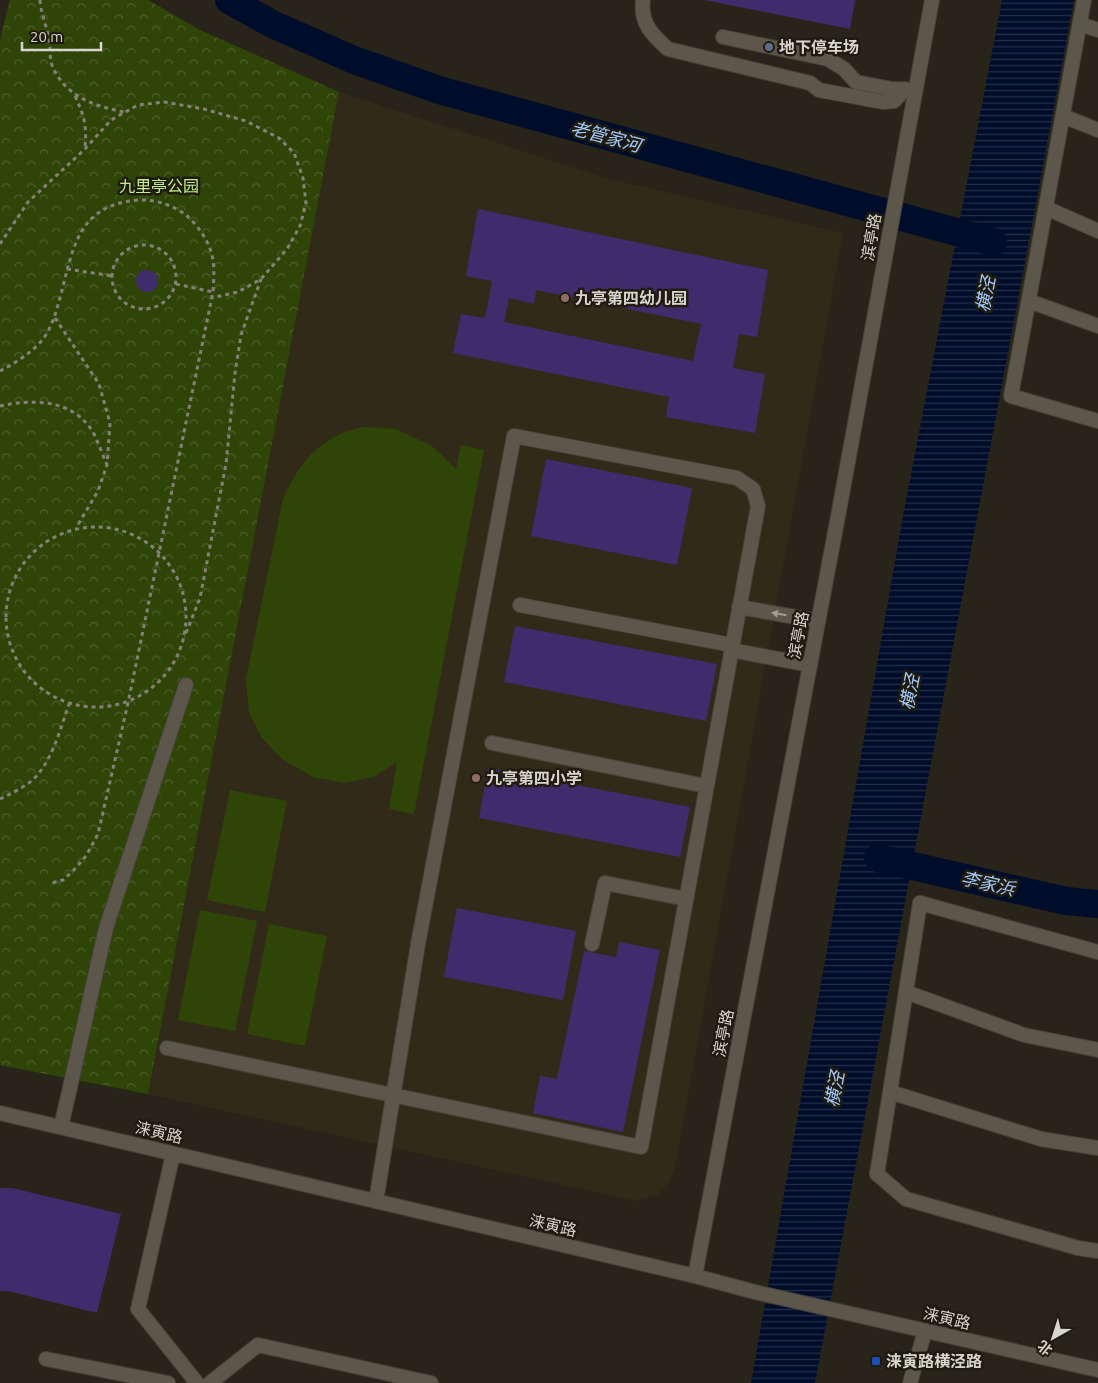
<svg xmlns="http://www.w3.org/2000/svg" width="1098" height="1383" viewBox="0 0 1098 1383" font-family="Ubuntu,'Noto Sans SC',sans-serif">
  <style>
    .built { fill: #322a19 }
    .forest { fill: url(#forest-crowns) }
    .pitch { fill: #2f4508 }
    .water { fill: url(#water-rules) }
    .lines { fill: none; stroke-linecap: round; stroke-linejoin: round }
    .canal { stroke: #000d2a; stroke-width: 28 }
    .building { fill: #3f2c6d; fill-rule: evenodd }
    .service-casing { stroke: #454139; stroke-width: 16 }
    .minor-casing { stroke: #454139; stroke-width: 16 }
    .tertiary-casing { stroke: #454139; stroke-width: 16 }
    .path { stroke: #858178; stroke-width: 3; stroke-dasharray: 4 4; stroke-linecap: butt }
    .service { stroke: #5c574a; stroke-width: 14 }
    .minor { stroke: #5c574a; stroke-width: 14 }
    .tertiary { stroke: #5c574a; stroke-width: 14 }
    .oneway { fill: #a09c93 }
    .service-dot { fill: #5c6f8a; stroke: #201b10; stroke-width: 2 }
    .education-dot { fill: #8d6e63; stroke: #201b10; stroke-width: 2 }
    .transit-dot { fill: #1a4fb4; stroke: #201b10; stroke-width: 2 }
    .labels { text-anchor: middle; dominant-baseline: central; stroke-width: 5; stroke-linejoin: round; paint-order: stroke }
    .poi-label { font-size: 16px; font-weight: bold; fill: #d8d5ce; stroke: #201b10; text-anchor: start }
    .park-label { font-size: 16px; fill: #c2ee87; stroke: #201b10 }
    .street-label { font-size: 16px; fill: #d8d5ce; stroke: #201b10 }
    .water-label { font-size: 18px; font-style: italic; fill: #a3ccfe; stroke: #201b10 }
  </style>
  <defs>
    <pattern id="forest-crowns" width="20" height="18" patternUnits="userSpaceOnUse" patternTransform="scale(1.25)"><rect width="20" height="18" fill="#2f4508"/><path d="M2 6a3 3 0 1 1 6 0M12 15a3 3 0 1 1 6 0" fill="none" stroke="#4c5f2b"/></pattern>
    <pattern id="water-rules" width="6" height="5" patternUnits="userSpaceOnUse" patternTransform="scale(1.25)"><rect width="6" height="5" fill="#000d2a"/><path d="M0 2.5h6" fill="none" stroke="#242f48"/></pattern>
  </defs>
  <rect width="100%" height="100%" fill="#292419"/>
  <path class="built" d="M339,92l266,86 238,55 -168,934 -6,15 -12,13 -20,6 -489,-107z"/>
  <path class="forest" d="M10,0h138l52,30 139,62 -191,1002 -148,-29v-1025z"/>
  <path class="pitch" d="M364,427l32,2 36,17 24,23 5,-24 23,5 -70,364 -25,-5 8,-47 -24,15 -28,6 -32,-6 -31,-18 -20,-21 -13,-25 -3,-34 37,-180c13,-28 26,-49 55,-64 7,-4 18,-6 26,-8z
    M230,790l57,11 -22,111 -58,-12z
    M200,910l57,11 -22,110 -57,-11z
    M269,924l58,12 -22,110 -58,-12z"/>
  <path class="water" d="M1002,0h72l-259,1383h-64l152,-867z"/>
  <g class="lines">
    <path class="canal" d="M229,0l43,24 82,36 85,30 554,152
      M878,858l188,43 32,3"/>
  </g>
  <path class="building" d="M704,0h151l-5,29z
    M478,209l290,61 -11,67 -18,-3 -6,34 32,6 -10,59 -89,-16 3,-20 -216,-44 8,-39 24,4 7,-37 -26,-5zM536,290l165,34 -8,37 -189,-39 5,-24 25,6z
    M136 281a11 11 0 1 1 22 0a11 11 0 1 1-22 0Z
    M546,459l146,29 -15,77 -146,-29z
    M515,626l202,38 -11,57 -202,-39z
    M488,768l202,39 -10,50 -201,-39z
    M457,908l119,23 -13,69 -119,-23z
    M619,942l41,8 -37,182 -90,-19 7,-37 17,3 27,-128 32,6z
    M0,1188h12l109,26 -24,99 -89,-22h-8z"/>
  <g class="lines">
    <defs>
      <path id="service" d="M643,0c-3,23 9,35 25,49l142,34 9,7 64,12 11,-1 11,-12
        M1084,0l-73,396 87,25
        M1080,24l18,6
        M723,37l105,22 16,10 12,13 36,7 21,1
        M1063,116l35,14
        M1046,208l52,23
        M1029,301l69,25
        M520,605l212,40
        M739,607l79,14
        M731,650l79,15
        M492,743l214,43
        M920,903l178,49
        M592,944l13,-61 81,16
        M906,992l118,43 74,15
        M167,1048l474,99 117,-641 -5,-17 -16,-11 -223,-42 -96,508 -42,257
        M890,1092l151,47 57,9
        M61,1127l45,-199 80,-243
        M173,1154l-35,155 59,74
        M877,1174l29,25 172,49 20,3
        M46,1359l122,24
        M210,1383l48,-38 173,38
        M910,1383l15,-52"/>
      <path id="minor" d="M877,1174l43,-271
        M695,1276l144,-765 93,-511"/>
      <path id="tertiary" d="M0,1113l695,163 60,16 343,78"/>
    </defs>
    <use href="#service" class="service-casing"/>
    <use href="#minor" class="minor-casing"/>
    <use href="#tertiary" class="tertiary-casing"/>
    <path class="path" d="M40,0c1,13 6,25 9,38 2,9 0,19 3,27 12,31 42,41 72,47
      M75,96c9,19 12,30 10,51
      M0,244l28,-42 57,-53 26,-29 27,-15 26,-3 40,7 42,12 33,17 15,15 9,25 3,25 -6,23 -13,23 -26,30 -23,13 -27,6
      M112 277a32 32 0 1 1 64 0a32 32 0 1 1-64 0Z
      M67,269l46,7
      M176,284l37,8
      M55,318l44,66 11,39 -3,42 -9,26 -22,37
      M0,371c15,-8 32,-18 43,-32 9,-12 13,-27 17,-41 13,-49 17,-93 78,-98 21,-1 44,8 57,24 20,25 20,38 18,68l-85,411 -30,131 -12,22 -13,15 -10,9 -11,3
      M0,406c33,-7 70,-7 91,23 7,11 11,25 16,36
      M6 617a90 90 0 1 1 180 0a90 90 0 1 1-180 0Z
      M186,633l14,-35 26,-134 9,-91 6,-38 20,-56
      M0,799c14,-7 30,-14 39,-26 15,-19 22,-46 30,-69"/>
    <use href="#service" class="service"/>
    <use href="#minor" class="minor"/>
    <use href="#tertiary" class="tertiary"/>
  </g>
  <defs><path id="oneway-solid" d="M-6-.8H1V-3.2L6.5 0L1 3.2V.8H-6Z" transform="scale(1.25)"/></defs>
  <use class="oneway" href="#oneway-solid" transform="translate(779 614) rotate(-170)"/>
  <circle class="service-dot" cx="769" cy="47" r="5"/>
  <g class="education-dot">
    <circle cx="565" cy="298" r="5"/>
    <circle cx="476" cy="778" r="5"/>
  </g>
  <rect class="transit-dot" x="871" y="1356" width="10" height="10" rx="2.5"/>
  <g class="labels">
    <g class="poi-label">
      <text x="779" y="47">地下停车场</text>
      <text x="575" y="298">九亭第四幼儿园</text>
      <text x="486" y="778">九亭第四小学</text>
      <text x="886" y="1361">涞寅路横泾路</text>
    </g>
    <g class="park-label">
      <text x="159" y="186">九里亭公园</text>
    </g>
    <g class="street-label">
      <text transform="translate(871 237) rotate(-80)">滨亭路</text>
      <text transform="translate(798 635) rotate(-79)">滨亭路</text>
      <text transform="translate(723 1033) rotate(-79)">滨亭路</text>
      <text transform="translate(159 1132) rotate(13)">涞寅路</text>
      <text transform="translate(553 1225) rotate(13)">涞寅路</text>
      <text transform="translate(947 1318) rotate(13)">涞寅路</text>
    </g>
    <g class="water-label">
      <text transform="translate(606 136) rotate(15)">老管家河</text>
      <text transform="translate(985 294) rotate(-79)">横泾</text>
      <text transform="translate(909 692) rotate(-79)">横泾</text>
      <text transform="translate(988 883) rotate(13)">李家浜</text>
      <text transform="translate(834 1089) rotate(-79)">横泾</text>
    </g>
  </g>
  <g transform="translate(1053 1338) rotate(219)" stroke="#201b10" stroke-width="4" paint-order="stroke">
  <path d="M0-4L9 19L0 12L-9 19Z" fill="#d8d5ce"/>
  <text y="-8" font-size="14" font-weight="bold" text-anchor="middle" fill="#d8d5ce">北</text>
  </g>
  <path d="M22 42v8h79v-8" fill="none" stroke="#d8d5ce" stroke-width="2.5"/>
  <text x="30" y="42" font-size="15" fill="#d8d5ce" stroke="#201b10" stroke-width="4" paint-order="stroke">20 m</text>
</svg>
